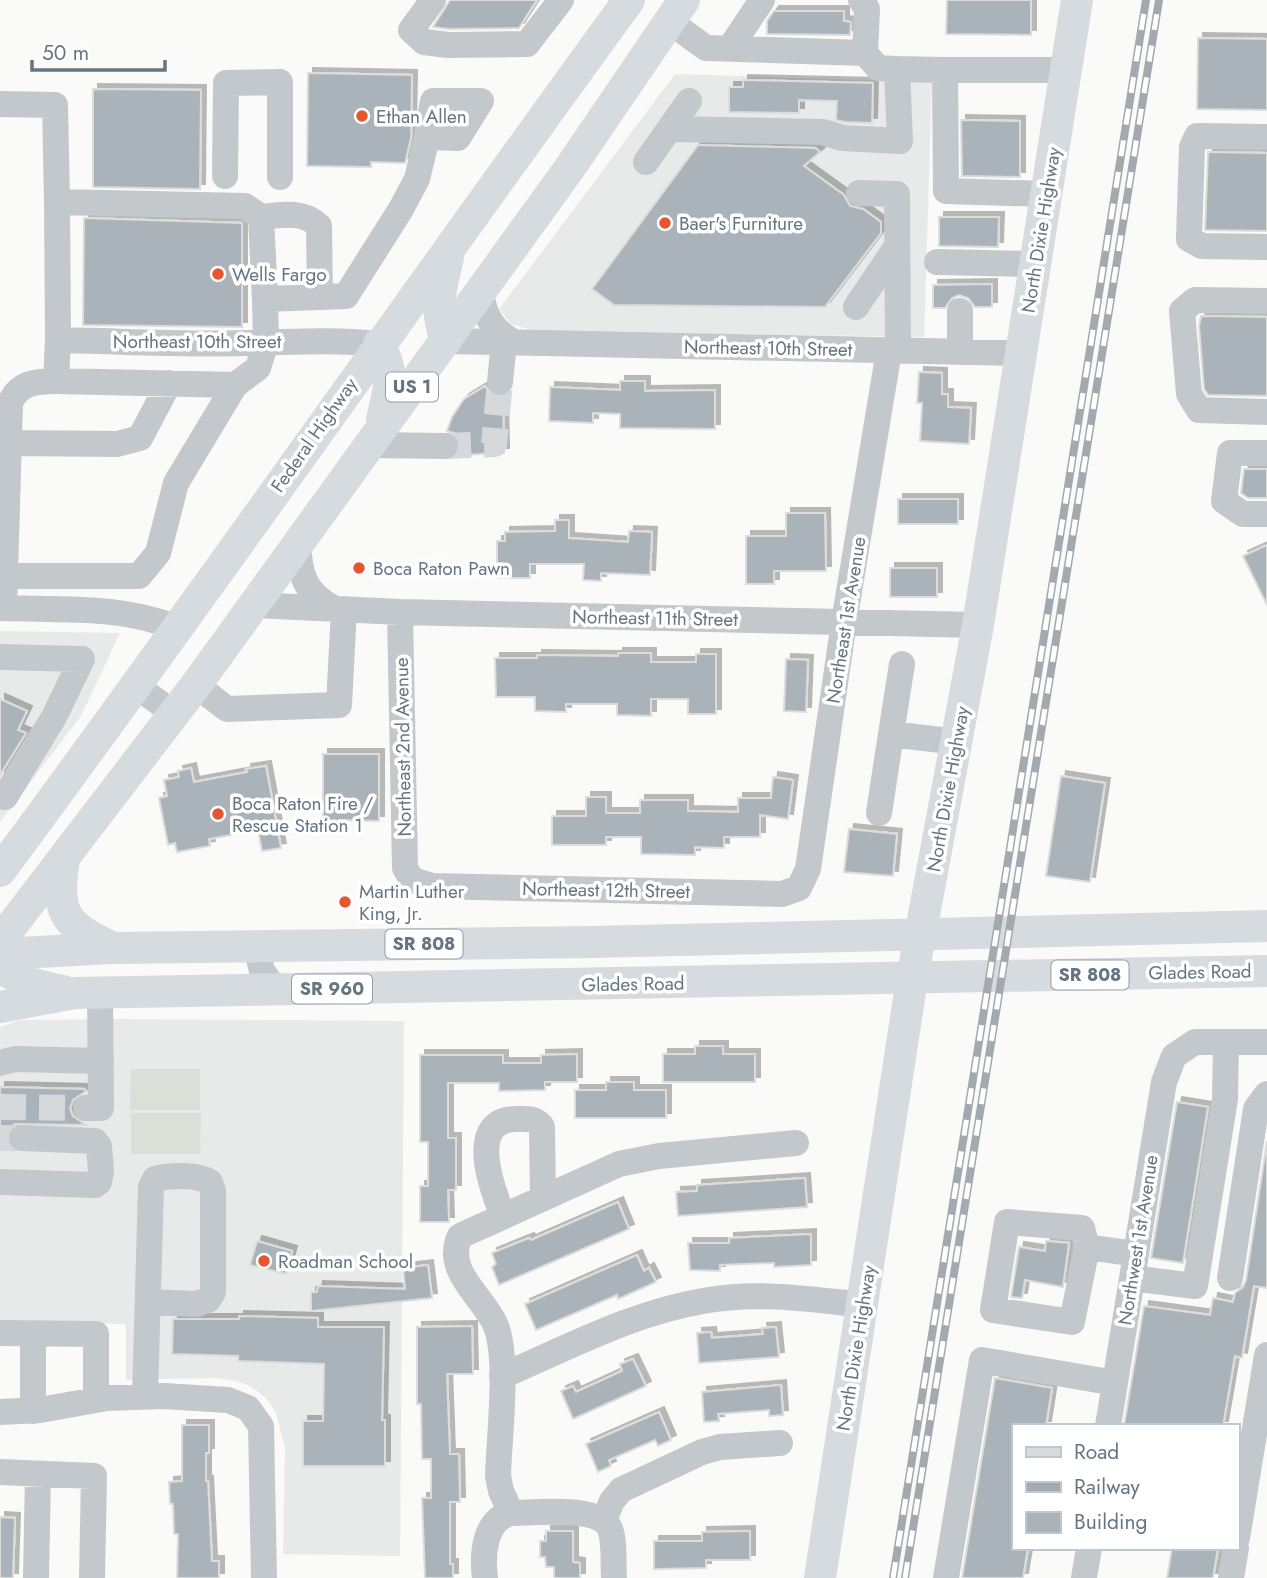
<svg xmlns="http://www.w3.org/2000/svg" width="1267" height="1578" viewBox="0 0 1267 1578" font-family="Jost,sans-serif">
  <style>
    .built { fill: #e8e9e9 }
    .green { fill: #dadfd7 }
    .building { fill: #aab3b9; stroke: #dcdcda; stroke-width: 2; filter: url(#shadow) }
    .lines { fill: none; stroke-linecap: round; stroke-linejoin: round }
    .minor-tunnel { stroke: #d5d9db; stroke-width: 26; stroke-dasharray: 26 13; stroke-linecap: butt }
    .minor { stroke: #c3c8cc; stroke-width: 26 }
    .major { stroke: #d6dbdf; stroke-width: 32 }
    .rail-casing { stroke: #a2aab0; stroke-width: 8 }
    .rail { stroke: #fff; stroke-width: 5; stroke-dasharray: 16; stroke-linecap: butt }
    .poi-dot { fill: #e4572e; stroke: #fff; stroke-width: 2.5 }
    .labels { text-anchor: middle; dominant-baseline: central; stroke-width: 7; stroke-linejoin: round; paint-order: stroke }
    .shield { fill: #fff; stroke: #939fa8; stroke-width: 2 }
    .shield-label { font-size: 18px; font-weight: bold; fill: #657683 }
    .poi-label { font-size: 19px; fill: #657683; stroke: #fff; text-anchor: start }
    .street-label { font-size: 19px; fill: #657683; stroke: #fff }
  </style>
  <defs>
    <filter id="shadow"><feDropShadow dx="5" dy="-5" stdDeviation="0" flood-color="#0004"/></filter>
  </defs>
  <rect width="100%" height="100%" fill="#fafaf8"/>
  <path class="built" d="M675,74l257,8 -8,255 -389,-6 -24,-7 -12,-15z
    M0,631l120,2 -39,83 -81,106z
    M122,1019l282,2 -4,535 -117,-2 2,-106 -9,-35 -10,-15 -14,-11 -15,-6 -22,-3 -89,2v-56l-126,-4v-293l19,-7z"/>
  <path class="green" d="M131,1069h69v41h-70z
    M131,1113h70l-1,41h-69z"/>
  <path class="building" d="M450,0h87l-18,28 -70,1 -16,-2z
    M947,0h84v35l-85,-1z
    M774,11h70v10l7,1 -1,13 -83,-1v-13z
    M1198,38l69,1v71l-70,-1z
    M308,73l104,2 -1,63 -6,25 -34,-1v5l-64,-1z
    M743,80l130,3 -1,40 -27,-1 -9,-2 1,-19 -38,-1v13l-70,-1v-25h14z
    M93,89l108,1 -1,99 -107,-2z
    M961,120l59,1v56l-58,-1z
    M698,145l117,3 5,4 -16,14 40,29 6,11 13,3 18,13v11l-56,74 -211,-2 -22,-16z
    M1208,152l59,1v78l-62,-1z
    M939,217h60l-1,30 -59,-1z
    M84,218l158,5v104l-159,-2z
    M992,284v23h-17l-7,-9 -9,-3 -7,3 -7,10h-12v-23z
    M1201,316l66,1v79l-59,-1 -4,-6 -5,-63z
    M919,372l23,1v21h6v13l23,1 -2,36 -49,-3 2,-38h-5z
    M620,381h25v10l70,-1v39l-95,-1v-14l-27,-1v10l-44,-2 1,-34 70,3z
    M485,386l6,9 12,2 1,56 -46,2 3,-8 -2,-8 -5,-6 -7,-2 5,-14 12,-18z
    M1244,469h23v29h-19l-7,-5z
    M898,499h60v25h-60z
    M786,513h39l1,58h-52v13h-28v-48h40z
    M555,520h14v18l59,4 1,-11 23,1 -2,43 -49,-2v8l-18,-1 1,-16h-54v14h-33v-37h8v-9l50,-1z
    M1267,545v60l-24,-49z
    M890,568h47v29h-47z
    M618,653h33v9h45v-8h20v60h-28v-15h-37v17l-34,-1v-11h-51v8l-31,-1v-14h-39l-1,-39h42v-3l81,1z
    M786,659l22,1 -2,52 -22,-1z
    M0,699l27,12 -9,19 8,3 -26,42z
    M323,754h56v67l-40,-1v5l-16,-1z
    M266,766l15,82 -19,3 -4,-21 -49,9 1,7 -33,6 -2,-9 -7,2 -9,-47 8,-2 -3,-16 15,-3 -1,-6 13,-3 3,14 53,-10 -1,-3z
    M1061,776l44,7 -15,99 -44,-6z
    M773,777l20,3 -5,39 -28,-4v22h-36v11l-29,-1v8l-54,-1v-17h-35v8h-54v-29h34v-19h20v16h34v-13h48v11l50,1v-14h33z
    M849,829l48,5 -4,42 -49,-4z
    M695,1046h28v8h32v28h-92v-28h32z
    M577,1054v28h-32v8l-46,1v-8h-51v55h8v52h-8l1,32h-29v-36h8v-44h-8v-87h83v8h38v-8z
    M606,1082h28v8h32v28h-91v-28h31z
    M0,1087l85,2v3l-12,8 -3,9 3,7 13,9 -71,-1 -6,5 -3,8 3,10 -9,-1z
    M1177,1102l31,5 -25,156 -32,-5z
    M1267,1141v147l-13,-2 -12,72 -7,-2 -12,70h-99l20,-120 66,9 3,-17 20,4 2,-9 8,-6 3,-7z
    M805,1178l2,29 -129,9 -2,-24 21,-1v-6z
    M618,1202l11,27 -130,56 -7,-18 4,-3 -4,-11 37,-15 2,2z
    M811,1234v31l-37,2v-4l-54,2v6l-30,-1 -2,-27h41v-5z
    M257,1241l35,10 -6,23 -36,-9z
    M1046,1241l23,2 -6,44 -38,-7 -3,18 -11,-1 8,-50 26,4z
    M637,1255l7,16 5,-3 7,14 -38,17 -1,-4 -81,35 -11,-26z
    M428,1265l4,33 -121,13v-19h6l1,-6 87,3 -2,-21z
    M239,1316l79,2v9h66l-2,93h3v46h-82v-45h20l1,-57 -86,-3v-5l-66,-2 1,-35h66z
    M472,1326l1,48h-26l3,80h9l1,48h-10v62h3v14h-28l-3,-80h9v-39h-9l-1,-55h-4v-77z
    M776,1327l3,30 -80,6 -2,-30 14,-1 1,6 51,-4 -1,-6z
    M633,1359l13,27 -73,33 -12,-28 12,-5 3,6 46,-21 -2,-7z
    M995,1378l57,10 -6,38h-33v122h15l-5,30h-61z
    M781,1385l2,30 -14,1v-6l-51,4 1,7 -15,1 -2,-30z
    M659,1412l12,28 -13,6 -3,-6 -46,20 2,6 -13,6 -12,-28z
    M182,1425h27v28h-3v28h2l4,80h7v17h-42l1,-44h-4l-1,-30h-3l-1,-22 13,-1z
    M0,1517l15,1 -2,60h-13z
    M546,1531h27v31l7,1v15h-26v-11h-8l-1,-10h-5v-16h6z
    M750,1531v29h-44v8l-52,1v-28h48v-9z
    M1172,1548h46l-5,30h-46z"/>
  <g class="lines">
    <path class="minor-tunnel" d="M445,446l49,-2 6,-62
      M0,1107l86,1
      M0,1138h22"/>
    <path class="minor" d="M433,0l-22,30 13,12 24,3 79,-1 34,-44
      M861,0l6,9 -2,44
      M730,48l32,-48
      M897,69l48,1
      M0,104l55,1 2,97
      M669,129l154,3 19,6 58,3 -3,-72 -19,-1 -13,-15 -159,-5 -37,-27
      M1267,137l-70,-1 -5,11 -3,92 13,7 65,1
      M646,162l43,-61
      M225,176l1,-93 54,-1v95
      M859,193l38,1 1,157
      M1046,194l-100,-3 -1,-121h121
      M937,262l98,2
      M481,292c3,24 12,39 33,50
      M265,299l-4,-82c21,-2 42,-7 58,9l1,71
      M1267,301l-72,-1 -13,11 7,83 10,16 68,2
      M856,307l41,-61
      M960,311v41
      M58,340c62,1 125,5 187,3 45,-1 89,-4 134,1
      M446,341l575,12
      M56,381l179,4
      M500,382l4,-40
      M9,443l108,1 23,-6 29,-55
      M370,445l75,1
      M1267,453h-37l-6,48 19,13h24
      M298,544c2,31 6,48 35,64
      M5,576h134l19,-23 18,-70 59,-98 23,-17 8,-26 -1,-43 81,-3 55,-87 16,-30 10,-42 31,1 23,-37h-48l-6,36
      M254,605l146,7 578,13
      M0,608c59,2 122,-3 177,20
      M4,608l6,-205c9,-21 24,-21 46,-22l2,-41 -1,-138 188,4 16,11
      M400,612l5,256 7,12 20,6 350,8 17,-6 9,-19 36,-247 45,-271
      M0,657l82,2 -28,58 -49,80 -5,-1
      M196,685l31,24 112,-4 5,-96
      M136,686l39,28
      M891,734l11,-70
      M879,813l12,-79 66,8
      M256,946l6,25 14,19
      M0,1063l15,-4 86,2
      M86,1108h15l-1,-116
      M0,1182l95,3 4,-3 2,-10 -2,-26 -4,-5 -73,-3
      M503,1216c-11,-27 -38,-98 15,-97 10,0 18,-1 24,8l1,71
      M1087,1247l-15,75 -79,-12 14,-88 75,6 5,19 49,7
      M1132,1278l63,8 30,-187 1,-57
      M1230,1278l26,-169 11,-15
      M0,1333l96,1v66
      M502,1376c65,-28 130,-63 201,-75 53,-10 107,-2 160,4
      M145,1396l6,-209 4,-8c15,-4 42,-5 55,3l3,9v101l-5,8 -11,4 -49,-2
      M33,1411v-77
      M0,1412l40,-2 67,-12 57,-2 64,4 20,8 13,18 3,152
      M1108,1426l56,-344 10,-26 21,-14h72
      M0,1472l94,4 -2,102
      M511,1513l-10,-22 -3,-15c1,-39 11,-116 -2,-150 -12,-29 -53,-55 -36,-90l159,-72 40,-8 137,-13
      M604,1520l8,-19 9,-11 81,-38 18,-5 60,-4
      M1237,1538l30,-183
      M36,1578l2,-104
      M485,1578c-3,-24 -1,-58 26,-65 22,0 89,-8 99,16 5,13 3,34 4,49
      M946,1578l36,-218 133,23
      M1084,1578l5,-30
      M1231,1578l5,-30"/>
    <path class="major" d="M446,341c-12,-35 -6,-48 2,-83
      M379,344c17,31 10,43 3,76
      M64,859c-9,53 0,66 47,88
      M0,871c213,-287 418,-582 629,-871
      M0,941l196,-256 373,-516 115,-169
      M0,954l112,-6 480,-6 675,-16
      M0,966c18,15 40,21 63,25
      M0,1007l75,-14 1192,-22
      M820,1578l92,-599 66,-354 99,-625"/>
    <defs>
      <path id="rail" d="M893,1578l253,-1578
        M905,1578l254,-1578"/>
    </defs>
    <use href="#rail" class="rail-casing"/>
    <use href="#rail" class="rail"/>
  </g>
  <g class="poi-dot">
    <circle cx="362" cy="116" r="7"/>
    <circle cx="665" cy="223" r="7"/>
    <circle cx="218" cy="274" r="7"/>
    <circle cx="359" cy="568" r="7"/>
    <circle cx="218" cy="814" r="7"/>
    <circle cx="345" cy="902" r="7"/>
    <circle cx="264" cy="1261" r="7"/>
  </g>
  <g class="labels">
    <g class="shield">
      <rect x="386" y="372.5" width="52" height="29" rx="5"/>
      <rect x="385.5" y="929.5" width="77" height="29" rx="5"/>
      <rect x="1051.5" y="960.5" width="77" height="29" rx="5"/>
      <rect x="292" y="974.5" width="80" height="29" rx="5"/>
    </g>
    <g class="shield-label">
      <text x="412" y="387">US 1</text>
      <text x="424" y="944">SR 808</text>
      <text x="1090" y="975">SR 808</text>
      <text x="332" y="989">SR 960</text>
    </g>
    <g class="poi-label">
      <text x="376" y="116">Ethan Allen</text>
      <text x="679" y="223">Baer's Furniture</text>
      <text x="232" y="274">Wells Fargo</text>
      <text x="373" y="568">Boca Raton Pawn</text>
      <text x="232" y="803">Boca Raton Fire /<tspan x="232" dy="22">Rescue Station 1</tspan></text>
      <text x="359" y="891">Martin Luther<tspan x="359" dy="22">King, Jr.</tspan></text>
      <text x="278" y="1261">Roadman School</text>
    </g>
    <g class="street-label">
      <text transform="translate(1041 230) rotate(-81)">North Dixie Highway</text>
      <text x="197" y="341">Northeast 10th Street</text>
      <text transform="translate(768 348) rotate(1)">Northeast 10th Street</text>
      <text transform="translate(314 435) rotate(-55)">Federal Highway</text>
      <text transform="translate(655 618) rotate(1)">Northeast 11th Street</text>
      <text transform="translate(846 620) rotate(-81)">Northeast 1st Avenue</text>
      <text transform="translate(403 747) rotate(-91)">Northeast 2nd Avenue</text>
      <text transform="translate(948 789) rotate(-80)">North Dixie Highway</text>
      <text transform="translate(606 890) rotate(1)">Northeast 12th Street</text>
      <text transform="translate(1200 972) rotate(-1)">Glades Road</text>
      <text transform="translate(633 984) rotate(-1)">Glades Road</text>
      <text transform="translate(1138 1240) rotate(-81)">Northwest 1st Avenue</text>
      <text transform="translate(856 1348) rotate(-81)">North Dixie Highway</text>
    </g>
  </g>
  <rect x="1012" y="1424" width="228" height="126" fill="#ffffff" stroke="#c1c8cd" stroke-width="2"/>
  <rect x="1026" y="1447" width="35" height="10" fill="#d6dbdf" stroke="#c1c8cd" stroke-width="2"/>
  <text x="1074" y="1459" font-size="21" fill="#657683">Road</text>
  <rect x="1026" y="1482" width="35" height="10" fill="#a2aab0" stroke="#c1c8cd" stroke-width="2"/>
  <text x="1074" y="1494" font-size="21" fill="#657683">Railway</text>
  <rect x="1026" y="1512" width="35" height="21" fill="#aab3b9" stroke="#c1c8cd" stroke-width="2"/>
  <text x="1074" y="1529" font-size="21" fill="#657683">Building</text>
  <path d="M32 60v10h133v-10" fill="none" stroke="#657683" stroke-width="3.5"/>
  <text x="42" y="60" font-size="21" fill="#657683" stroke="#ffffff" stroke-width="5" paint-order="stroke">50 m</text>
</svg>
